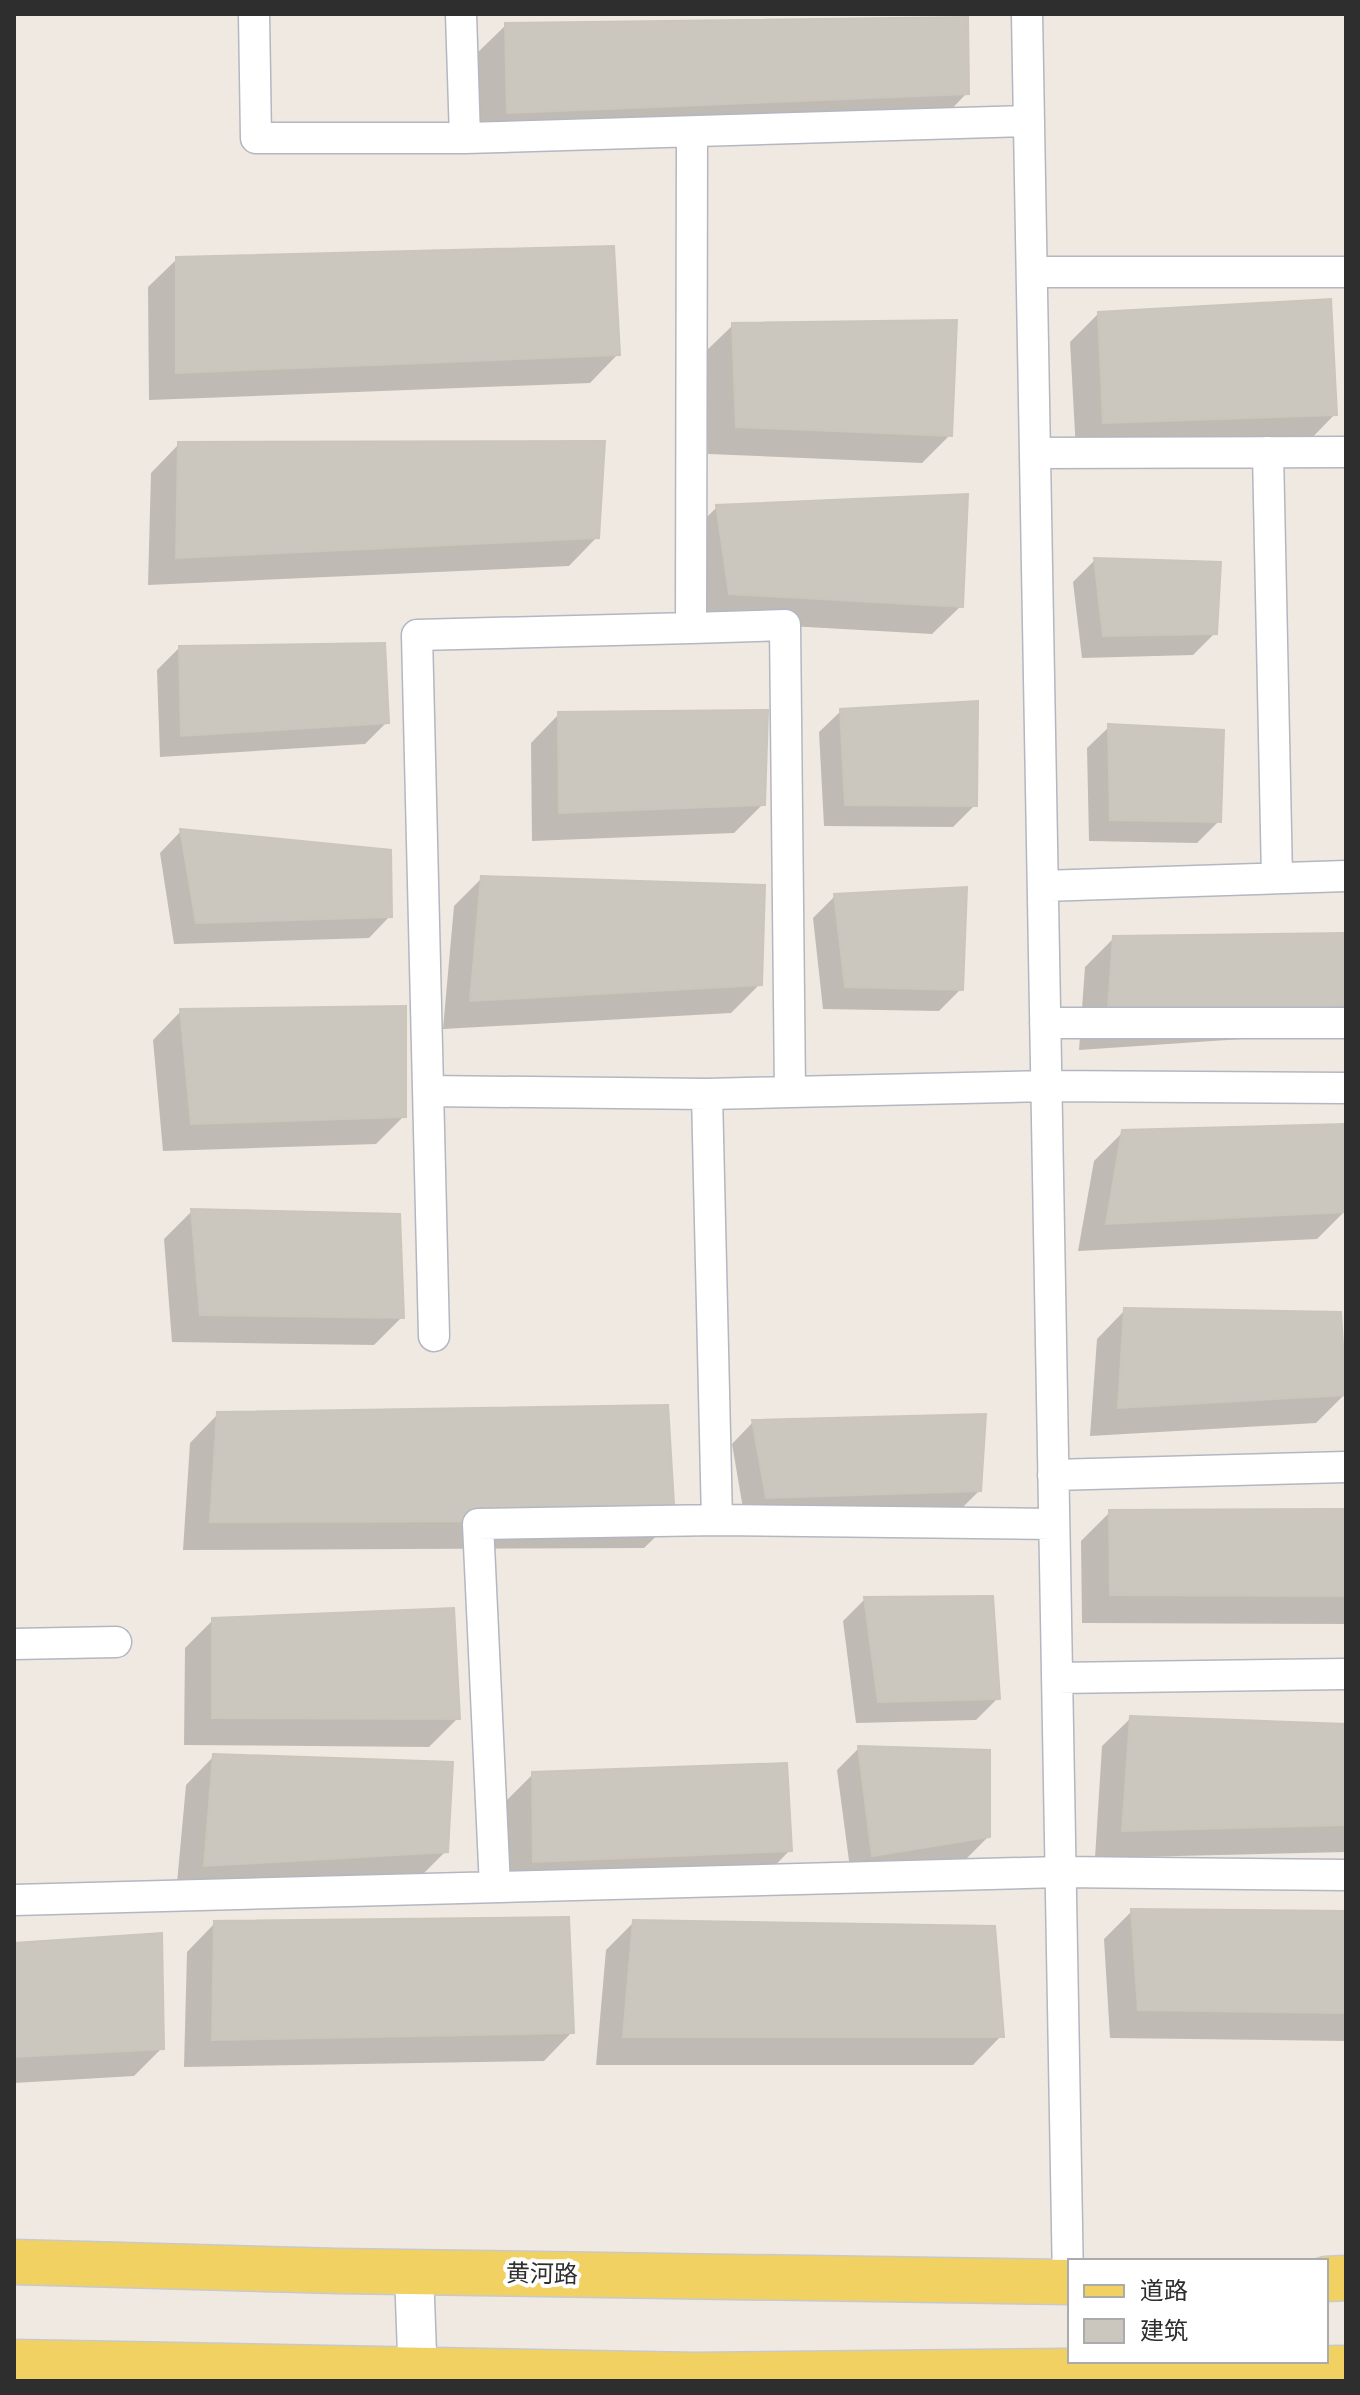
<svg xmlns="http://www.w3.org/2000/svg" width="1360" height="2395" viewBox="0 0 1360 2395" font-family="'Nunito Sans','Noto Sans SC',sans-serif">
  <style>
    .shadow { fill: #0003 }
    .building { fill: #cbc7bf; stroke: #cbc5ba; stroke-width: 2 }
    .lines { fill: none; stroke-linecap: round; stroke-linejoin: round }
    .minor-casing { stroke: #b4b7c1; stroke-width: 33 }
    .tertiary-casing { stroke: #b4b7c1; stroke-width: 41 }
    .primary-casing { stroke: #c9c9c9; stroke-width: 47 }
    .minor { stroke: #fff; stroke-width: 30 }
    .tertiary { stroke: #fff; stroke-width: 38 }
    .primary { stroke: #f2d163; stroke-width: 44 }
    .labels { text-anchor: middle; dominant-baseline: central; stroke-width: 8; stroke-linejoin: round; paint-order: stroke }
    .street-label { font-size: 24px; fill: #2e2e2e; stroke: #fff }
  </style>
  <rect width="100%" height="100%" fill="#efe9e1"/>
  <path class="shadow" d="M506,25l461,68 -28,29 -460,19 -2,-88z
    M177,259l441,95 -28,29 -441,17 -1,-113z
    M1098,314l237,100 -28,29 -231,8 -6,-109z
    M733,325l217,110 -28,28 -214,-9 -4,-101z
    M179,444l418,93 -28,29 -421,19 3,-112z
    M717,507l244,99 -29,28 -231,-13 -12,-86z
    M1095,560l120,73 -22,22 -111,3 -9,-76z
    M179,648l208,74 -22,22 -205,13 -3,-87z
    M841,711l134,94 -22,22 -129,-1 -5,-94z
    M559,714l204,90 -29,29 -202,8 -1,-98z
    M1109,727l110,94 -22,22 -108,-2 -2,-93z
    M181,831l209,85 -21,22 -195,6 -14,-91z
    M482,878l278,106 -29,29 -288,16 11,-123z
    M835,896l126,93 -22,22 -116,-2 -10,-91z
    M1346,935v97l-267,18 6,-83 29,-29z
    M181,1011l223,105 -28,28 -213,7 -10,-111z
    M1123,1132l222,79 -28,28 -239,12 16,-90z
    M192,1211l210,106 -28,28 -202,-3 -8,-103z
    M1125,1310l220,84 -29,29 -226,13 7,-97z
    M218,1414l455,106 -29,28 -461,2 7,-107z
    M753,1422l226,69 -22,22 -212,7 -13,-76z
    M1346,1511v113l-264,-1 -1,-82 29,-29z
    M865,1599l133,99 -22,22 -120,3 -13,-102z
    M213,1620l245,98 -29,29 -245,-2 1,-97z
    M1131,1718l215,8v126l-251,6 7,-112z
    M859,1748l129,89 -22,22 -115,17 -14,-106z
    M214,1756l232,95 -29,29 -241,14 10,-109z
    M533,1774l257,76 -28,29 -257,10v-87z
    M1132,1911l214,2v128l-236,-3 -6,-99z
    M634,1922l367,114 -28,29h-377l10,-115z
    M215,1923l357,109 -28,29 -360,6 3,-115z
    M14,1945l148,103 -28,28 -120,7z"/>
  <path class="building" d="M968,17l1,77 -462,19 -2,-90z
    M614,246l6,109 -444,18v-116z
    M1331,299l6,116 -234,8 -5,-111z
    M957,320l-5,116 -216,-9 -4,-104z
    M605,441l-6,97 -423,20 2,-116z
    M968,494l-5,113 -234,-13 -13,-89z
    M1094,558l127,4 -4,72 -114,2z
    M385,643l4,80 -208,13 -2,-90z
    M978,701l-1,105 -132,-1 -5,-96z
    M768,710l-3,95 -206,8 -1,-101z
    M1108,724l116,6 -3,92 -111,-2z
    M180,829l211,21 1,67 -196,6z
    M481,876l284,9 -3,100 -292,16z
    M967,887l-4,103 -118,-3 -11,-93z
    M1346,933v73l-239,17 6,-87z
    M406,1006v111l-215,7 -11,-115z
    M1345,1124l1,88 -240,12 16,-94z
    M191,1209l209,5 4,104 -204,-3z
    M1124,1308l217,4 5,83 -228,13z
    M668,1405l7,116 -465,1 7,-110z
    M986,1414l-5,77 -215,7 -14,-78z
    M1346,1509v87l-236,-1 -1,-85z
    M993,1596l7,103 -122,3 -14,-105z
    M454,1608l6,111 -248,-1v-100z
    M1130,1716l216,8v101l-224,6z
    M858,1746l132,4v87l-118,19z
    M213,1754l240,8 -5,90 -244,14z
    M787,1763l5,88 -259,11 -1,-90z
    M1131,1909l215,2v102l-208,-3z
    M569,1917l5,116 -362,7 2,-119z
    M633,1920l362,6 9,111h-381z
    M162,1933l2,116 -150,8v-114z"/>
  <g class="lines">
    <defs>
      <path id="minor" d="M254,14l2,124h209l564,-17
        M461,14l4,124
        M1027,14l41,2268
        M692,132l-1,496 94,-3 5,467 256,-6 300,2
        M1032,272h314
        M1268,452l9,426
        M1035,453l311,-1
        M1043,886l303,-10
        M1045,1023h301
        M428,1091l279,3 83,-2
        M434,1336l-17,-701 274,-7
        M1053,1475l293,-8
        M717,1520l337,4
        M14,1644l102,-2
        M1057,1678l289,-4
        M495,1887l-17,-363 239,-4 -10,-426
        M14,1900l1046,-28 286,3"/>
      <path id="tertiary" d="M414,2272l4,109"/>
      <path id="primary" d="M14,2262l324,9 732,11
        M1326,2279l20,-1
        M14,2362l681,13 651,-7"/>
    </defs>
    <use href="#minor" class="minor-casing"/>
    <use href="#tertiary" class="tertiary-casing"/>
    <use href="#primary" class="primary-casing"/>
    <use href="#minor" class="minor"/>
    <use href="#tertiary" class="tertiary"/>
    <use href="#primary" class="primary"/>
  </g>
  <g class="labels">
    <g class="street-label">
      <text transform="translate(542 2274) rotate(1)">黄河路</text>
    </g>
  </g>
  <rect width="1360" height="2395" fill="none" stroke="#2e2e2e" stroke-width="32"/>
  <rect x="1068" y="2259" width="260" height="104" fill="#ffffff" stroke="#ababab" stroke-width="2"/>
  <rect x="1084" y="2285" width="40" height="12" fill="#f2d163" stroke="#ababab" stroke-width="2"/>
  <text x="1140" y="2299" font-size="24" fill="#2e2e2e">道路</text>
  <rect x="1084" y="2319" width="40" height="24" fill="#cbc7bf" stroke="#ababab" stroke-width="2"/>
  <text x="1140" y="2339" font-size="24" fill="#2e2e2e">建筑</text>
</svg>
